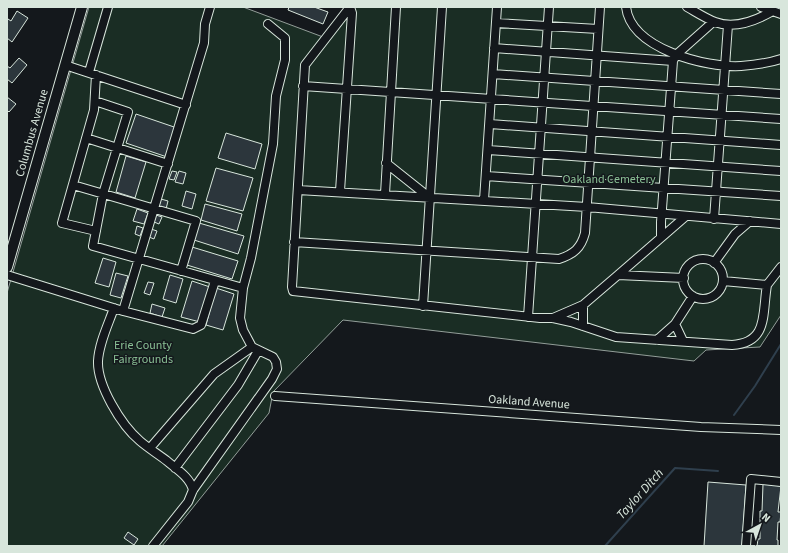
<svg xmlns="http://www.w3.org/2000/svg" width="788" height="553" viewBox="0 0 788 553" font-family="'Source Sans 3',sans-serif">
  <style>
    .green { fill: #1a2d24; stroke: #939e99 }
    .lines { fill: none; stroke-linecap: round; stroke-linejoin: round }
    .stream { stroke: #2f3f4d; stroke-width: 2 }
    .building { fill: #2c363c; stroke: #d8e6dc }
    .minor-casing { stroke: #d8e6dc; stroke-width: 10 }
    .major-casing { stroke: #d8e6dc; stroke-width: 12 }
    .minor { stroke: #14181c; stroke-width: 8 }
    .major { stroke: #14181c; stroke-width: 10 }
    .labels { text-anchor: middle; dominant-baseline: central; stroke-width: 3; stroke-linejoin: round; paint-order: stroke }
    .street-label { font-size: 12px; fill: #d8e6dc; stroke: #14181c }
    .park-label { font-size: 12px; fill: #8ac095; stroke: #14181c }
    .water-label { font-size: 13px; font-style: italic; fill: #d8e6dc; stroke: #14181c }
  </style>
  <rect width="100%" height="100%" fill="#14181c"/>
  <path class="green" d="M89,7h154l80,30 23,-30h435v308l-21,32 -54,3 -12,11 -351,-41 -70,72 -4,21 -107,133h-155v-253z"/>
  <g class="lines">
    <path class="stream" d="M734,415l21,-29 26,-42
      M605,546l70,-78 43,3"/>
  </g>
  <path class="building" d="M289,7h25l14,5 -5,12 -35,-14z
    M17,11l11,7 -16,24 -5,-4v-17l1,-2 3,2z
    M19,58l8,7 -15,18 -5,-4v-13l3,2z
    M7,97l9,7 -7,8 -2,-2z
    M136,114l41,14 -10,29 -41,-14z
    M226,133l36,11 -7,25 -37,-11z
    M126,156l20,6 -11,36 -19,-6z
    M216,168l37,10 -10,33 -37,-10z
    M172,171l5,1 -3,8 -5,-1z
    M179,171l7,2 -3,11 -8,-2z
    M186,191l10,3 -4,15 -10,-3z
    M161,199l7,2 -2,8 -7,-3z
    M205,204l37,10 -5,17 -36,-11z
    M137,209l11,4 -4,11 -11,-3z
    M156,215l6,2 -3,7 -5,-2z
    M199,223l45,13 -6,18 -44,-14z
    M137,226l6,2 -3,8 -5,-2z
    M151,229l6,2 -3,8 -5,-2z
    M192,247l46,14 -6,18 -45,-14z
    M103,258l13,4 -7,25 -14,-4z
    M116,273l12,3 -7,22 -11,-3z
    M170,275l13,4 -7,24 -13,-4z
    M192,281l18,6 -10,35 -19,-5z
    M148,282l6,1 -4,12 -6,-2z
    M216,288l18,6 -11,36 -17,-5z
    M152,304l13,4 -3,9 -12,-4z
    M708,482l38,3 -4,61h-38z
    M763,484l18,2 -3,26h3l-1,10h-2l-1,18h1v6h-21l1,-7h2v-28h2z
    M128,532l10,7 -4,6 -10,-7z"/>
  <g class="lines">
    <defs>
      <path id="minor" d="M350,7l-45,58 -13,222 1,4 247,27h13l18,4 45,15 116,8c37,-2 30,-32 35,-60
        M626,7c5,42 80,61 115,59 13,-1 28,-3 40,-7
        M687,7c9,5 18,11 28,15 18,7 40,-1 56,-10
        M761,7l20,7
        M496,23l102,6
        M494,48l179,13
        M65,65l121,40
        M89,72l19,-65
        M493,74l288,20
        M303,86l478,33
        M95,101l33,11 -25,82 -10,52 150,42
        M490,124l291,21
        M86,138l82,26
        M488,150l293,21
        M386,163l44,35
        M486,176l295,20
        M73,185l123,36 -15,50
        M298,190l289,17 194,17
        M340,191l12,-178 -2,-6
        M385,194l11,-187
        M484,200l13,-193
        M714,219l14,-194
        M96,231l-34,-8 32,-113 2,-35
        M661,236v-14l12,-161 3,-6 37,-33
        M294,242l265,17c15,-5 22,-11 26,-26l15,-226
        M683 279a20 20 0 1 1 40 0a20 20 0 1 1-40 0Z
        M714,263l21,-29 15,-13
        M7,275l116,36 70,18 8,-4 14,-44
        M618,275l68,-59
        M723,281l44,4 14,-18
        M423,306l19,-299
        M114,308c-6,17 -15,35 -16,53 -1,24 23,64 42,80 8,7 18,13 27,20 9,8 23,16 26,29
        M123,311l81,-268 1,-19 5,-17
        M528,317l21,-310
        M553,318l30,-13
        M583,326v-21l35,-30 66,3
        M657,340l18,-16
        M683,341l-8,-17 18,-28
        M275,396l426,31 80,3
        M150,448l64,-74 38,-27
        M175,468l63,-83 20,-34
        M153,546l35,-44 5,-12 79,-111 5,-10 -1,-7 -3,-5 -21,-10 -9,-17 -3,-12 3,-30 8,-30 22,-114 3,-48 9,-36v-22l-17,-14
        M746,546l5,-67 30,3"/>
      <path id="major" d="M7,267l75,-260"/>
    </defs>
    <use href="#minor" class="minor-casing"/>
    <use href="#major" class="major-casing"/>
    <use href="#minor" class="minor"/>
    <use href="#major" class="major"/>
  </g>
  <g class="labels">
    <g class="street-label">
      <text transform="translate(32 133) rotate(-74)">Columbus Avenue</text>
      <text transform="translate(529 402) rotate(4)">Oakland Avenue</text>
    </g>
    <g class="park-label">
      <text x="609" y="179">Oakland Cemetery</text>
      <text x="143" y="345">Erie County<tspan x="143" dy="14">Fairgrounds</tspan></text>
    </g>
    <g class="water-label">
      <text transform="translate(640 494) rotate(-48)">Taylor Ditch</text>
    </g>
  </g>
  <rect width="788" height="553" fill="none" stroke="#d8e6dc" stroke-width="16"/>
  <g transform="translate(760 525) rotate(40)" stroke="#14181c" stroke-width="3" paint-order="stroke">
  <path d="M0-3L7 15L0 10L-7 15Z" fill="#d8e6dc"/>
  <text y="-6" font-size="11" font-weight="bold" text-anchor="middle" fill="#d8e6dc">N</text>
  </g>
</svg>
